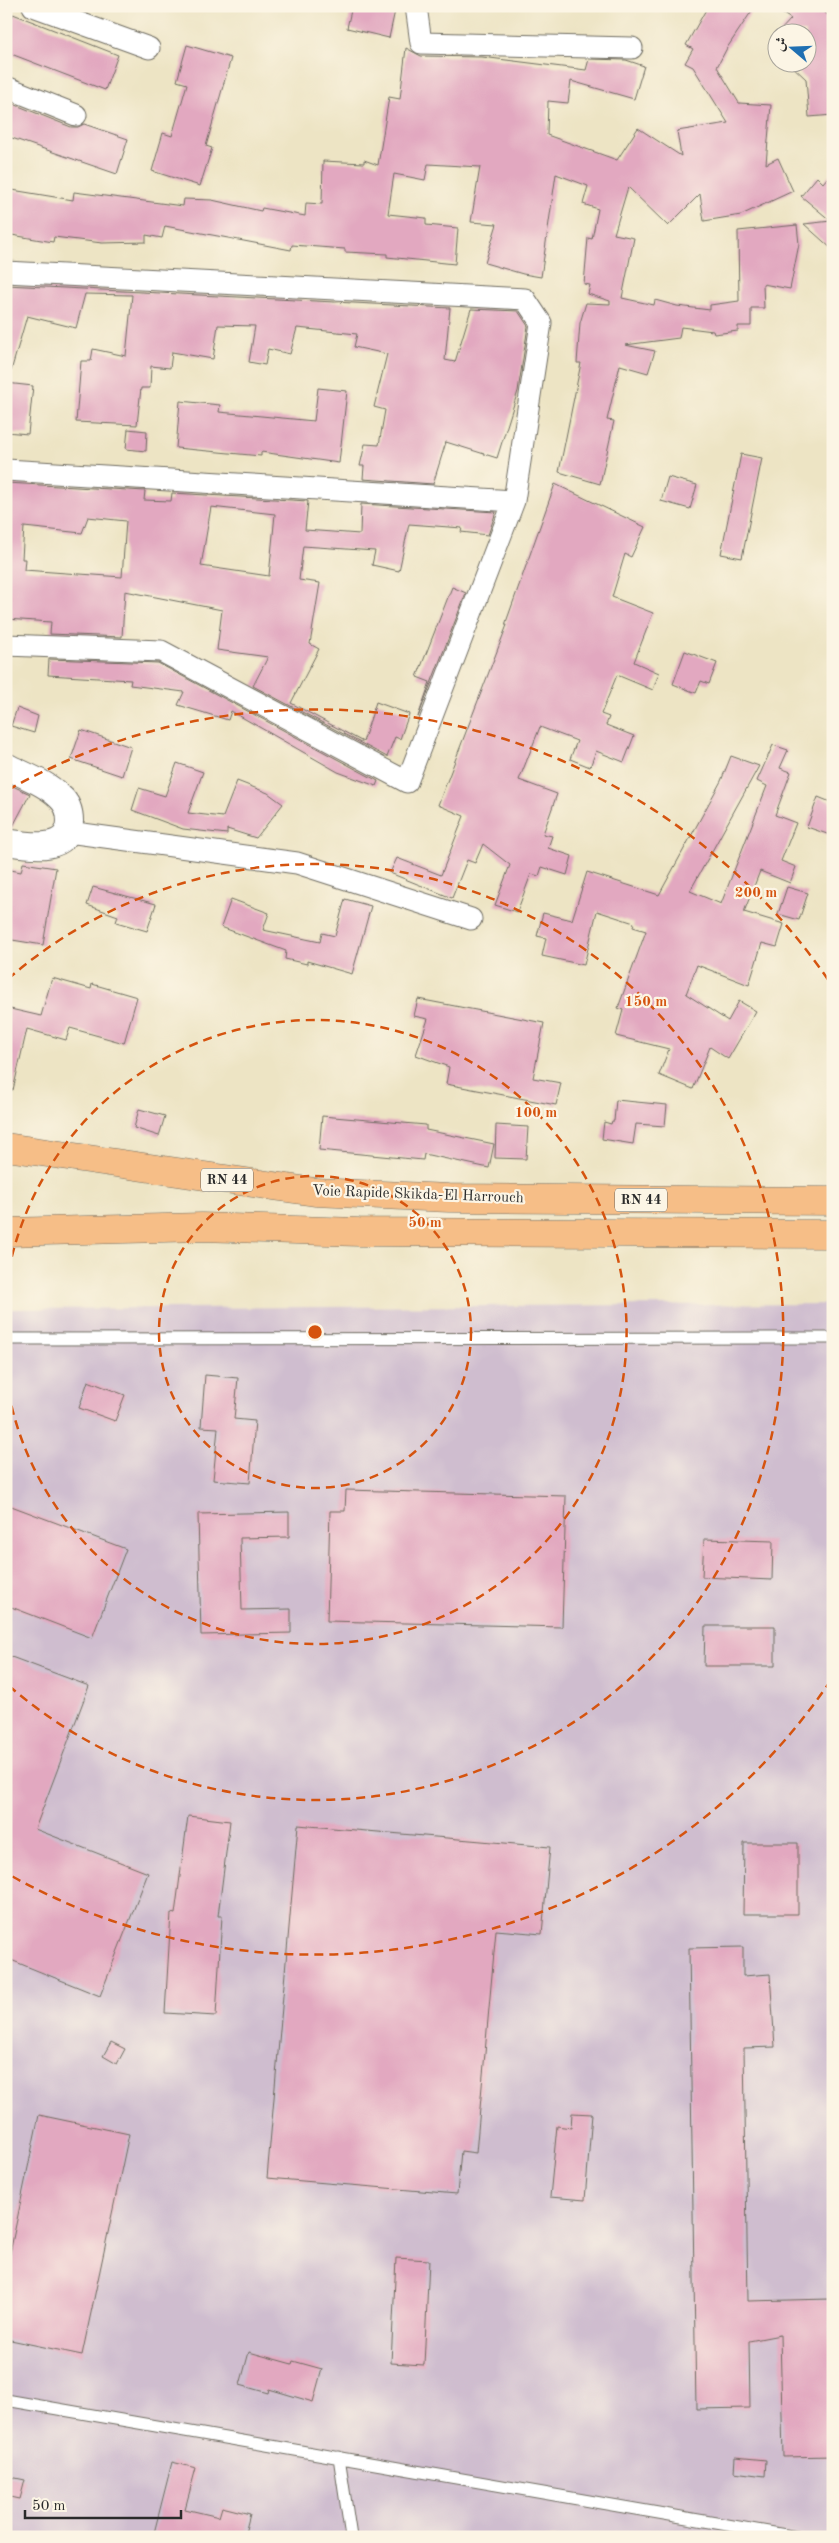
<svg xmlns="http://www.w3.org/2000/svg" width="839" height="2543" viewBox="0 0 839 2543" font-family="'Old Standard TT',Amiri,serif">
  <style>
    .industrial { fill: #cfbdcf }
    .building { fill: #e2a8c0; fill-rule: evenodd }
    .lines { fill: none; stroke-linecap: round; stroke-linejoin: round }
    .service-casing { stroke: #6f6c61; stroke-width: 13 }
    .minor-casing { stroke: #6f6c61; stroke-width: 23 }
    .tertiary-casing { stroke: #6f6c61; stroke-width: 28 }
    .trunk-casing { stroke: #6f6c61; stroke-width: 29 }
    .service { stroke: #fff; stroke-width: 11 }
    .minor { stroke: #fff; stroke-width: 21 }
    .tertiary { stroke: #fff; stroke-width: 26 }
    .trunk { stroke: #f6be87; stroke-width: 28 }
    .ring { fill: none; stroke: #d5540f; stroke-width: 2.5; stroke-dasharray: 9 6 }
    .labels { text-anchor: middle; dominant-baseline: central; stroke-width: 4.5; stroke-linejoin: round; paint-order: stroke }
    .shield { fill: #fcf5e5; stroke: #6a6863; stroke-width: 1 }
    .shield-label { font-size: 14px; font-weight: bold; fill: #2b2b2b }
    .street-label { font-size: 15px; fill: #2b2b2b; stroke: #fcf5e5 }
    .centre { fill: #d5540f; stroke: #fcf5e5; stroke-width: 2.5 }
    .ring-label { font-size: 15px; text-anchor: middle; font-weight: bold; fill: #d5540f; stroke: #fcf5e5; stroke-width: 4.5; stroke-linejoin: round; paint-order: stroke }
  </style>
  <rect width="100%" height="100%" fill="#fcf5e5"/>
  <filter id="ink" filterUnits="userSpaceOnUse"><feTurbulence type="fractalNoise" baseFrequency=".02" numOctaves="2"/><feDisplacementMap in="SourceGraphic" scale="10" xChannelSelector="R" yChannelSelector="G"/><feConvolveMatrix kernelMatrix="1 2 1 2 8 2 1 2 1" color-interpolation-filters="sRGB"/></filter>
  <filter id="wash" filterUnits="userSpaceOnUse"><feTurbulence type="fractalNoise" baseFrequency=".0096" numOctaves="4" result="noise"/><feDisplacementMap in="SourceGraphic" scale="20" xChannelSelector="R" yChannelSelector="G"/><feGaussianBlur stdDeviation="1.12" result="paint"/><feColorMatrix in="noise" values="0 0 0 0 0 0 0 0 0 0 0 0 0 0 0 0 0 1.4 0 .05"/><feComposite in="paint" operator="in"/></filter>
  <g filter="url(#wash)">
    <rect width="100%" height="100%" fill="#ede4c4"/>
    <path class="industrial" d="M833,1304v1233h-827v-1228z"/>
    <g id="blocks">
      <path class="building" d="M352,6h44l-7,32 -42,-10z
        M708,6h47l-28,42 -10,19 22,36 32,2 -5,59 12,-6 15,33 -52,24 -37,6 -4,-27 -32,32 -40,-39 -14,47 20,4 -12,60 32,7 1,-5 22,6 33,4v-5l29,-4 -1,-70 59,-6 2,19 -9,45 -27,-5 1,24h-13v18h-13v5l-24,3 -1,-3 -32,-4 -2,11 -54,7 30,6 -7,22 -28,-8 -13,55 7,1 -14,63 -41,-12 22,-109h-4l3,-40 6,-20 24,1v-3l-22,-7 2,-9 -6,-1 4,-46 4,1 6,-30 -15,-5 5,-18 -32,-12 -15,103 -18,-3 -38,-11 12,-39 -26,-2 9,-55 -52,-3 -3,16 -31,-6 -6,40 38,4v7l32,3 -3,36 -68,-7v-3l-42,-2v-3l-53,-4 -1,5 -126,-24 -3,12 -16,-3v7l-44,1 -48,-6 -1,5 -47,-8v-45l67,11 1,-8 109,14 1,-7 28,1 49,11 1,-3 43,8 1,-13 16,1 1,-43 41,2v-3l14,5 11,-68 11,2 6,-51 15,8 61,1 104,13 3,-11 37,1 18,6 -10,33 -63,-18 -3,22 -20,-2 -1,34 70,25 21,-32 43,28 -4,-25 51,-8 -35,-56 -8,-4 8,-14 -7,-4z
        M771,6h47l15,14v95l-24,2 -3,-38 -18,-17h18v-30h-27l12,-13z
        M13,14l105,41 -13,35 -99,-38v-36l6,1z
        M187,45l44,13 -25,88 6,2 -12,38 -48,-15 11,-38 9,3 15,-52 -10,-3z
        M6,101l65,26h7l6,-3 44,15 -11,35 -111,-38z
        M833,171v79l-29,-26 27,-3 -30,-25 16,-19 6,6z
        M6,285l444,23 -5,52 10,2 16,-53 47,2 10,15 -10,65 -21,67 -51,-16 -13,42 -70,-5 1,-13h-4l5,-22 14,1 6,-35 -11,-3 13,-53 -33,-7 3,-13 -60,-6 -7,26 -22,-5 -3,16 -16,-3 6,-36 -37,-1 -5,34 -41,-7 -2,16 -19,-2 -1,22h-9l-4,37 -61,-3 5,-61h10l2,-12 33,7 6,-61 -47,-1 -9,34 -49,-12 -16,55 -5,-1z
        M6,383l27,3 -5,48 -22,-2z
        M318,388l29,3 -8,72 -78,-11v4l-85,-8 4,-47 40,4 -1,7 95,9z
        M128,429l19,2 -1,20 -20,-2z
        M741,454l21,4 -20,100 -21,-4z
        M668,477l29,8 -7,24 -29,-8z
        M6,483l139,8 -1,9 27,1 1,-8 136,8 -3,29 55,4 1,-30 135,8 -8,23 -27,-3 1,-4 -53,-4 -10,47 -27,-6 3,-14 -72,-5 -4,34 21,3 -10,61 9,5 -28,54 72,39 13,-40 33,12 -9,25 -5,-2 -8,20 -134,-71 15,-29 -51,-7 5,-40 -97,-19 -3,46 -72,-3 1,-12 -45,-3zM211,507l64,7 -6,62 -68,-10zM88,517l38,4 -4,56 -98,-7 1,-11h-3l2,-32 58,6z
        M555,484l90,43 -14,30 -6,-3 -13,43 41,16 -19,49 25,11 -6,17 -36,-15 -16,39 8,3 -3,8 28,11 -10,26 -28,-11 -6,16 -20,-8 7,-18 -37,-14 -21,53 38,14 -14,40 9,2 -4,12 24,8 -5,19 -25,-8 -3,9 -8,-2 -14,38 -22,-7 15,-40 -27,-21 -8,19 -8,-3 -15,38 -62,-25 7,-15 44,17 23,-59 -26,-11 69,-180h-2z
        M452,587l14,6 -48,124 12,-35 -13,-5z
        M685,651l32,12 -8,21 -8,-3 -5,12 -23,-9z
        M49,659l109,4 220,118 -2,5 -38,-14 -107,-61 -3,9 -50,-15 6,-13 -54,-7 1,-5 -83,-5z
        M17,708l21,8 -4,17 -23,-7z
        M81,730l50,17 -9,29 -51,-17z
        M773,745l15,5 -8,18 11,4 -16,43 21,8 -15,38 15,6 -6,16 -30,-12 -16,41 40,12 -7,23 -15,-4 -13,42 -52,-20 -11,29 42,27 11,-20 17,10 -28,48 -18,-12 -17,42 -34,-14 10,-26 -53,-13 7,-26 -5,-2 28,-77 -13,-4 1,-4 -37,-12 -13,54 -42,-9 4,-18 -9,-2 6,-23 29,7 15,-48 72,23 62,-114 10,-25 28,10 -69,125 31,13 46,-118 -10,-5z
        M177,763l26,9 -15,41 35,4 14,-36 31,12 15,11 -27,34 -29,-9v5l-44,-5 -51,-19 7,-22 26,8z
        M6,783l24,11 -18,34 -6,-1z
        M818,797l15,6v33l-26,-9z
        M23,863l33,5 -13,77 -37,-6v-70l15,3z
        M93,887l63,17 -9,27 -31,-9 2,-6 -31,-11z
        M787,887l21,6 -9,27 -21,-6z
        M231,899l38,14 -6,17 57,12 2,-9 13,3 10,-37 26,7 -19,68 -45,-13v3l-22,-5 1,-8 -65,-24z
        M52,978l39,11 1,-5 45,13 -13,46 -54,-15 -4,12 -39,-11 -14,61 -7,-1v-81l35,8z
        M418,999l126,24 -11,55 28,5 -5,22 -110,-21 3,-17 -33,-12 12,-36 -14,-3z
        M616,1100l51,5 -2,21 -29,-2 -3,20 -31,-5 2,-17 7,2 1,-3h2z
        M139,1109l26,7 -6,20 -25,-8z
        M322,1116l104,9v5l68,14 -5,24 -65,-14 -1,6 -104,-10z
        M496,1125l32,2 -2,32 -31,-1z
        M205,1375l33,3 -4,41 21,2 -5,62 -37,-3 5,-52 -17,-1z
        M88,1381l37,14 -10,26 -36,-13z
        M346,1490l220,6 -4,131 -235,-6 3,-110h15z
        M6,1504l120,45 -34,89 -86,-33z
        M289,1512v25l-49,1 2,72 49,-1v24l-90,2 -3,-121z
        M704,1539l69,2 -1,39 -70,-3z
        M705,1626h70v40h-71z
        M6,1655l83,31 -54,143 113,44 -48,123 -94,-38z
        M188,1816l42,5 -12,95h4l-6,100 -51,-3 6,-100 4,1z
        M298,1825l252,22 -8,87 -46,-4 -20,223 -15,-2 -4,43 -190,-16z
        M744,1843h54v71h-55z
        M743,1947v29l27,-2 5,73 -31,1 4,253 82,-2 3,157 -50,1 -3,-122 -31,6 1,67 -54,1 -7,-461z
        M111,2042l14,7 -8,15 -14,-8z
        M572,2113l20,1 -7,86 -35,-3 7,-71 14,2z
        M39,2115l90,19 -47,221 -76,-16v-67z
        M396,2258l33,2 -5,105 -33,-2z
        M249,2352l43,12 1,-3 29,8 -9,33 -44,-13 -1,4 -28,-8z
        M735,2457l31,3 -1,16 -31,-4z
        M172,2462l24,6 -11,41 34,8 3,-10 28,7 -6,23h-91z
        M6,2476l19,4 -5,19 -14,-3z"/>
    </g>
  </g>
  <g filter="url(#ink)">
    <use href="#blocks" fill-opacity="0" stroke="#6f6c61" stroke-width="1"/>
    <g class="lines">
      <defs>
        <path id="service" d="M6,1339l827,-1
          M6,2400l791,137
          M339,2457l12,80"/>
        <path id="minor" d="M33,6l116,42
          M416,6l5,37 211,5
          M6,87l70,28
          M6,272l519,27 16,24 -27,178 -107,281 -246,-131 -155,-6
          M6,470l508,31
          M68,832l229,31 174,56"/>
        <path id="tertiary" d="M6,766c17,9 41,17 54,31 7,6 10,15 10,24 -1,33 -43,24 -64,21"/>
        <path id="trunk" d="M6,1147l309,45 134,6 384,3
          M6,1232l196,-5 157,5 474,2"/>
      </defs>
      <use href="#service" class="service-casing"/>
      <use href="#minor" class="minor-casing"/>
      <use href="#tertiary" class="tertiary-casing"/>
      <use href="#trunk" class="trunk-casing"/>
      <use href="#service" class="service"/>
      <use href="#minor" class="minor"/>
      <use href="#tertiary" class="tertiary"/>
      <use href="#trunk" class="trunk"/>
    </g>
  </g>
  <g class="ring">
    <circle cx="315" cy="1332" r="156"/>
    <path d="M6 1286A312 312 0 1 1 6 1378"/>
    <path d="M8 979A468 468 0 1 1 8 1685"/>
    <path d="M831 1680A623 623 0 0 1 8 1874M8 790A623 623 0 0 1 831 984"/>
  </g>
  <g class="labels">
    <g class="shield">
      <rect x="201" y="1168.5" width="52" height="23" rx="4"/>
      <rect x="615" y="1188.5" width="52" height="23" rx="4"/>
    </g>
    <g class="shield-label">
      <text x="227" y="1180">RN 44</text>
      <text x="641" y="1200">RN 44</text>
    </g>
    <g class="street-label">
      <text transform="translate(418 1195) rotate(2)">Voie Rapide Skikda-El Harrouch</text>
    </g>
  </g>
  <circle cx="315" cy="1332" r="8" class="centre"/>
  <g class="ring-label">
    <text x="756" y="897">200 m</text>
    <text x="646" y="1006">150 m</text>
    <text x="536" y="1117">100 m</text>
    <text x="425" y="1227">50 m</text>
  </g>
  <rect width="839" height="2543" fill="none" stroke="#fcf5e5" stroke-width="25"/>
  <g transform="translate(792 48) rotate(289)"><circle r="24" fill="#fcf5e5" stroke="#a8a49b"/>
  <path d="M0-4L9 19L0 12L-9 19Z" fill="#1f6fb2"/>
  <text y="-8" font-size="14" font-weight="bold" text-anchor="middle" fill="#2b2b2b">ش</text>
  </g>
  <path d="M25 2510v8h156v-8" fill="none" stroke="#2b2b2b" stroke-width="2.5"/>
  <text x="32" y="2510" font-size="15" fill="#2b2b2b" stroke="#fcf5e5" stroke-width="4" paint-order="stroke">50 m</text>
</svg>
